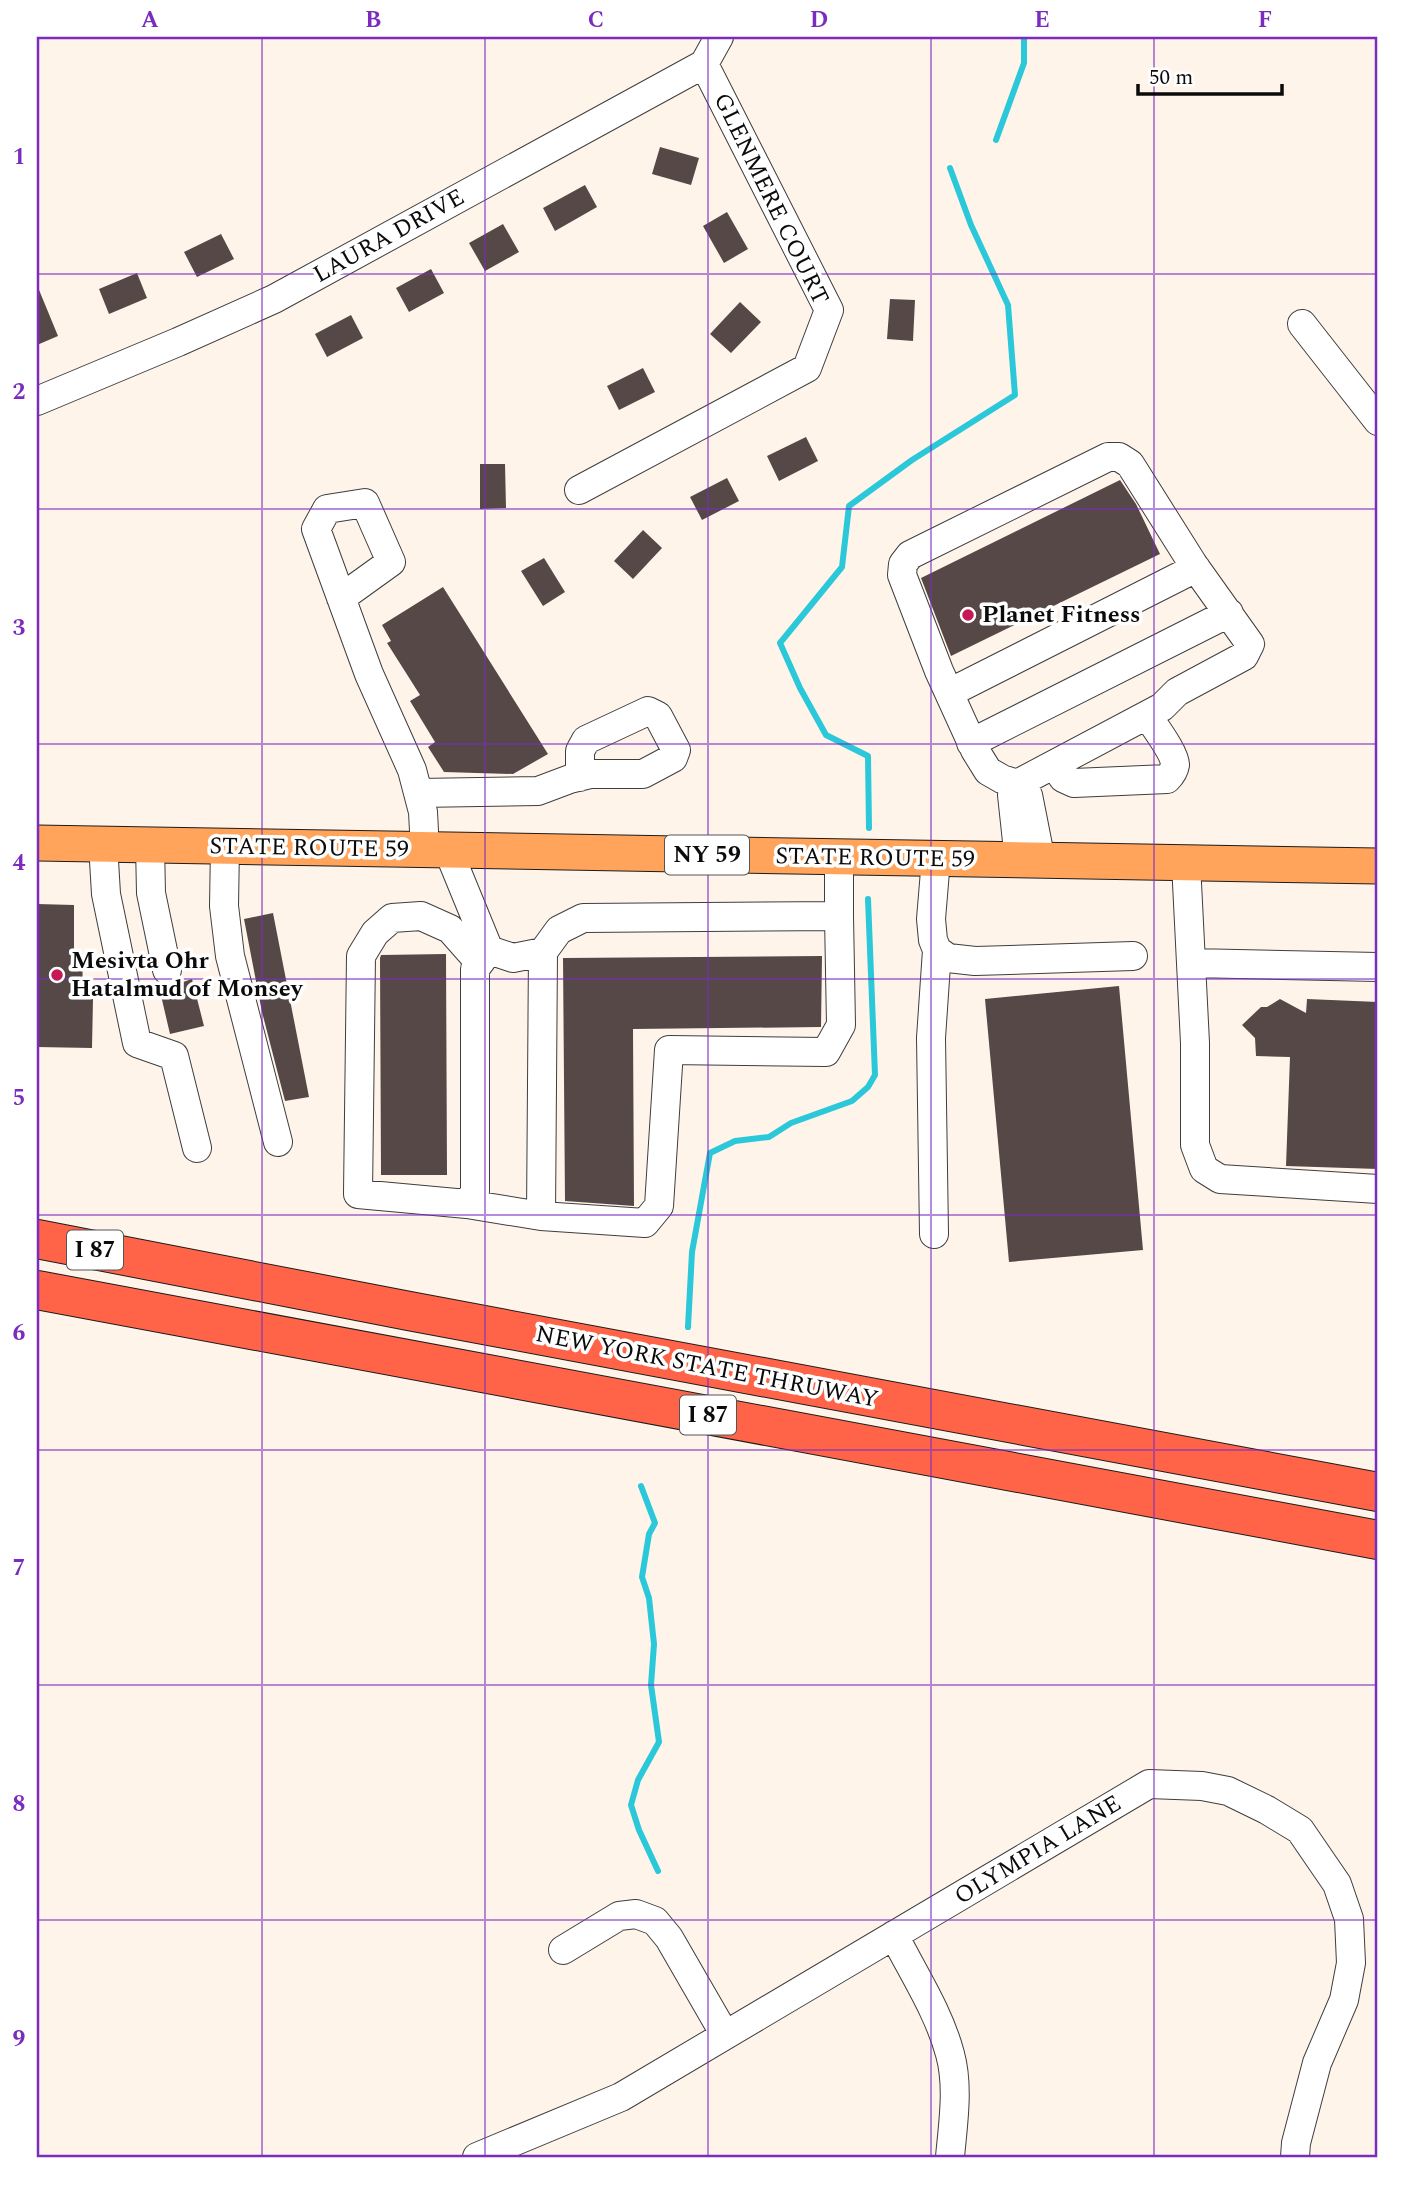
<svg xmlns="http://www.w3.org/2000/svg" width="1415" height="2194" viewBox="0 0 1415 2194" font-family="Spectral,serif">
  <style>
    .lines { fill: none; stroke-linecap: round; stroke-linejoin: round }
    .stream { stroke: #2ac8d9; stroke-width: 6 }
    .building { fill: #554847 }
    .minor-casing { stroke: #3e3e3e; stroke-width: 30 }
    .major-casing { stroke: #1c1c1c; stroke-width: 37 }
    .highway-casing { stroke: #1c1c1c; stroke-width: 40 }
    .minor { stroke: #fff; stroke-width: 28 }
    .major { stroke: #ffa45a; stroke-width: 35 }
    .highway { stroke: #ff6448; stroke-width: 38 }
    .grid { fill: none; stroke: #7b2cbf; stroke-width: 2; stroke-opacity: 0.55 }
    .poi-dot { fill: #c71856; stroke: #fff; stroke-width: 2.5 }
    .labels { text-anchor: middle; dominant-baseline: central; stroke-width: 7; stroke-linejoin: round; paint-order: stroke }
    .shield { fill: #fff; stroke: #545454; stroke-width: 2 }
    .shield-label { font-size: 23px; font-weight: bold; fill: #0b0b0b }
    .street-label { font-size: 24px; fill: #0b0b0b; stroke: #fff }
    .poi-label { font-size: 24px; font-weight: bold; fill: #0b0b0b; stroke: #fff; text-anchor: start }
    .neatline { fill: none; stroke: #7b2cbf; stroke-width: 2.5 }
    .grid-label { font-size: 23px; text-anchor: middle; font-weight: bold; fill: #7b2cbf }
  </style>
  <rect width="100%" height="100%" fill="#fff4ea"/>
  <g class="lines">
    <path class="stream" d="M996,140l28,-77v-26
      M869,828l-1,-72 -42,-21 -26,-47 -20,-45 62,-76 7,-61 63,-46 103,-65 -7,-90 -37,-80 -21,-57
      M688,1327l4,-75 18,-99 25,-12 34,-4 22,-14 61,-22 16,-14 7,-12 -7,-176
      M641,1486l14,37 -6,11 -7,43 7,21 5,46 -3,41 8,57 -21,38 -7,25 8,25 19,41"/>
  </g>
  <path class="building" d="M660,147l39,11 -8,27 -39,-11z
    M585,185l12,22 -42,24 -12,-23z
    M727,212l21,37 -24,14 -21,-37z
    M503,224l16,28 -34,19 -16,-28z
    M221,234l13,25 -37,18 -13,-25z
    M431,269l13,24 -35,19 -13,-24z
    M137,273l10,25 -38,16 -10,-25z
    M37,285l21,51 -21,9z
    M890,299l25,1 -2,41 -26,-2z
    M740,302l21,20 -30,31 -21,-19z
    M351,315l12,23 -36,19 -12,-23z
    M643,368l12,24 -36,18 -12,-24z
    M806,437l12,24 -39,20 -12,-25z
    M480,464h25l1,44 -26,1z
    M727,478l12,23 -37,19 -12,-23z
    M1120,480l16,24 24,50 -209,102 -30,-78z
    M643,530l19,18 -29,31 -19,-18z
    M544,558l21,34 -22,14 -22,-35z
    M443,587l105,167 -35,20 -69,-2 -16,-25 7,-5 -25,-41 10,-6 -33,-52 4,-2 -9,-16z
    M37,904l37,1v48h9l-1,46h11l-1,49 -55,-1z
    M273,913l36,184 -24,4 -23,-89 -18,-93z
    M446,954l1,221h-66l-1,-217 1,-3z
    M822,956l-1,71 -188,2 1,177 -69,-5 -2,-243z
    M192,979l12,47 -34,8 -11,-47 12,-1z
    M1119,986l24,264 -134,12 -24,-263z
    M1280,999l26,14 1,-14 71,3v167l-92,-3 4,-109 -34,-1 -1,-18 -13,-13 19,-18h6z"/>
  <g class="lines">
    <defs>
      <path id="minor" d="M1302,324l76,97
        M37,401l141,-59 96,-43 430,-235 15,-27
        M1108,457h11l11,7 63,100 57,80 -6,12 -67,36 -15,15 -145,77 -15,-5 -14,-8 -13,-21 -36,-79 -37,-96 1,-11 7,-9z
        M579,490l228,-122 22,-58 -125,-246
        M341,598l50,-36 -26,-59 -38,6 -11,20 53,145 43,96 11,42 2,38
        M949,693l247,-125
        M971,743l258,-130
        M1055,764l8,14 11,5 93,-4c4,-4 7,-8 8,-14 0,-12 -21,-39 -28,-50
        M418,793l120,-2 32,-12 21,-5h52l30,-16 3,-8 -18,-34 -10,-5 -62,29 -6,11v26
        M103,844l3,50 31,149 37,13 23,92
        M150,845l1,48 16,77
        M225,846l-1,60 6,50 48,186
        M448,850l41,100
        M839,857v59l-256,2 -24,12 -16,22 -30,6 -24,-8 -16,5 -23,-26 -29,-13 -29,2 -17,15 -14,23 -3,238 109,10 74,12 104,7 14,-17 10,-156 157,2 15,-27 -2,-109
        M936,859l-5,60 2,21 4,10 11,8 27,3 158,-5
        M1019,860l-7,-65 5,-11 11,11 13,66
        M1186,863l9,180v102l9,24 16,10 158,10
        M1191,963l187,4
        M467,1204l8,-12v-223l14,-19
        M541,1216l2,-264
        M934,1234l-3,-196 6,-88
        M894,1935c19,38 45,77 56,119 9,32 3,70 0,103
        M563,1950l56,-34 17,-2 19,7 14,17 56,97
        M477,2157l144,-60 528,-313 53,2 26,5 39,19 33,20 37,54 12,35 2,44 -7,37 -27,63 -21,80 -1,14"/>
      <path id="major" d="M37,843l1341,23"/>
      <path id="highway" d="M37,1239l372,72 969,181
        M37,1290l1341,250"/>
    </defs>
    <use href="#minor" class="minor-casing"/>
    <use href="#major" class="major-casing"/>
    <use href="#highway" class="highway-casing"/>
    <use href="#minor" class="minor"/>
    <use href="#major" class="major"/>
    <use href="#highway" class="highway"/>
  </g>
  <path class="grid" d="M262,37v2120M485,37v2120M708,37v2120M931,37v2120M1154,37v2120M37,274h1341M37,509h1341M37,744h1341M37,979h1341M37,1215h1341M37,1450h1341M37,1685h1341M37,1920h1341"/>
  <g class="poi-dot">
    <circle cx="968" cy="615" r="7"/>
    <circle cx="57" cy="975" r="7"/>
  </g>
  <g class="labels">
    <g class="shield">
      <rect x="665" y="835.5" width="84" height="39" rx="5"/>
      <rect x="67" y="1230.5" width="56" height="39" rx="5"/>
      <rect x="680" y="1395.5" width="56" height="39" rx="5"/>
    </g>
    <g class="shield-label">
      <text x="707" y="855">NY 59</text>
      <text x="95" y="1250">I 87</text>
      <text x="708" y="1415">I 87</text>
    </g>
    <g class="street-label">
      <text transform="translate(771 199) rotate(64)">GLENMERE COURT</text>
      <text transform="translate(389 236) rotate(-29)">LAURA DRIVE</text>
      <text transform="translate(309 848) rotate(1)">STATE ROUTE 59</text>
      <text transform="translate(875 858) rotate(1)">STATE ROUTE 59</text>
      <text transform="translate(707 1367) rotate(11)">NEW YORK STATE THRUWAY</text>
      <text transform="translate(1038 1850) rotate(-31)">OLYMPIA LANE</text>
    </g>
    <g class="poi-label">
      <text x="982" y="615">Planet Fitness</text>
      <text x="71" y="961">Mesivta Ohr<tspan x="71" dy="28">Hatalmud of Monsey</tspan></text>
    </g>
  </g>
  <rect width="1415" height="2194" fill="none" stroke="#ffffff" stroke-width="77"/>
  <path d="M1138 84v10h144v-10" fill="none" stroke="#0b0b0b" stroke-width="3.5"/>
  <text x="1149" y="84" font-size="21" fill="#0b0b0b" stroke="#ffffff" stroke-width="5" paint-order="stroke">50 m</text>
  <rect x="38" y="38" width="1338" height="2118" class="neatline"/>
  <g class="grid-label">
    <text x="150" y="27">A</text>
    <text x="373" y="27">B</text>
    <text x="596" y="27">C</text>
    <text x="819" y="27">D</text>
    <text x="1042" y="27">E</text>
    <text x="1265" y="27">F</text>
    <text x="19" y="164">1</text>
    <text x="19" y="399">2</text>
    <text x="19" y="635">3</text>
    <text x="19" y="870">4</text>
    <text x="19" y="1105">5</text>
    <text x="19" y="1340">6</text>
    <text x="19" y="1575">7</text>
    <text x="19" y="1811">8</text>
    <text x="19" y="2046">9</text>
  </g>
</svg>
